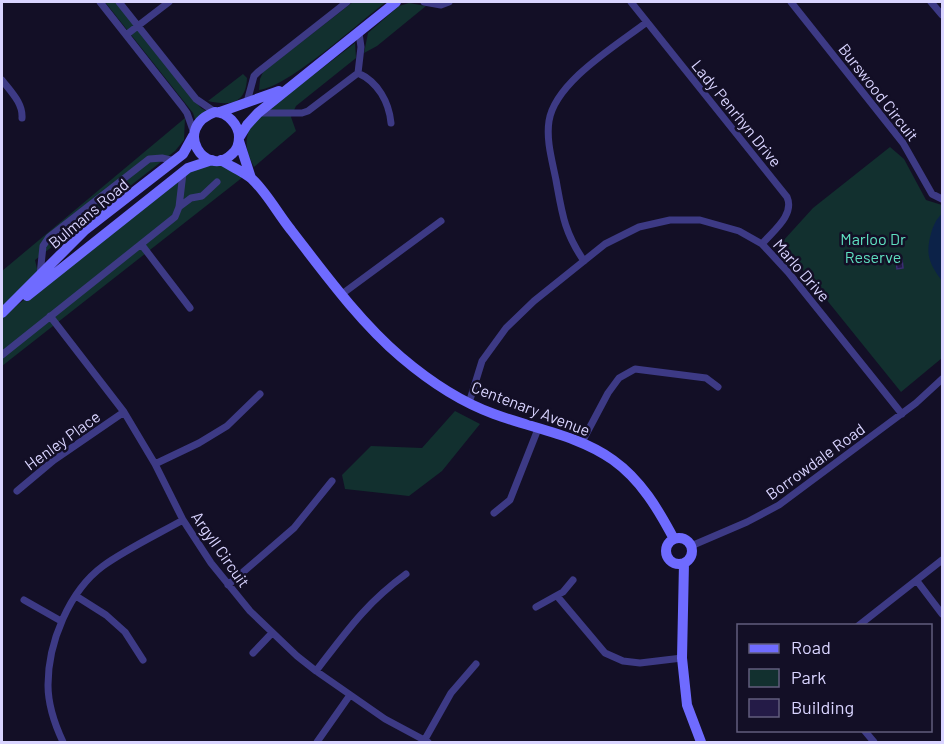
<svg xmlns="http://www.w3.org/2000/svg" width="944" height="744" viewBox="0 0 944 744" font-family="Barlow,sans-serif">
  <style>
    .green { fill: #12302f }
    .water { fill: #0c2248 }
    .building { fill: #241b47; stroke: #3b2d73; stroke-width: 1.5 }
    .lines { fill: none; stroke-linecap: round; stroke-linejoin: round }
    .street { stroke: #3d3a85; stroke-width: 7 }
    .secondary { stroke: #6f6bff; stroke-width: 10 }
    .labels { text-anchor: middle; dominant-baseline: central; stroke-width: 5; stroke-linejoin: round; paint-order: stroke }
    .street-label { font-size: 16px; fill: #d9d4ff; stroke: #130f26 }
    .park-label { font-size: 16px; fill: #5fe0c0; stroke: #130f26 }
  </style>
  <rect width="100%" height="100%" fill="#130f26"/>
  <path class="green" d="M105,2h11l59,75 26,31 7,4 -12,10 -3,-9z
    M353,2h33c-27,20 -97,85 -127,88l1,-11 3,-7z
    M409,3l17,3 -49,40 -13,7 4,-20 31,-27z
    M355,43l1,15 -60,48 -5,11 5,14 -42,36c-9,-19 -10,-25 -2,-45z
    M243,74l4,4c-1,26 -17,28 -39,23z
    M185,118l-1,22 -9,11 -140,109 4,17 -37,36v-42z
    M890,147l14,12 22,41 16,5v153l-41,34 -117,-145 -1,-6 30,-33z
    M232,160l11,17 -241,189v-49l183,-143 24,-11z
    M455,411l25,13 -38,47 -33,25 -64,-7 -3,-14 29,-29 51,2z"/>
  <path class="water" d="M942,214v67c-14,-19 -17,-28 -10,-51 3,-7 4,-11 10,-16z"/>
  <path class="building" d="M902,259l1,9 -6,1 -1,-9z"/>
  <g class="lines">
    <path class="street" d="M100,2l82,104 5,7 7,20
      M119,2l77,97 19,13
      M424,2l17,3 8,-3
      M631,2l156,195c8,18 -14,34 -25,47
      M791,2l112,141 29,51 10,5
      M931,2l11,13
      M126,35l43,-33
      M358,73c20,9 31,29 33,50
      M2,80c9,12 21,23 20,38
      M247,102l7,-26 4,-4 89,-70
      M258,113h44l6,-2 50,-38 3,-26 -2,-14
      M179,207l12,-9 11,-2 15,-14
      M141,244l49,64
      M584,261c-20,-29 -22,-48 -28,-81 -4,-20 -10,-40 -7,-59 6,-39 68,-76 98,-99
      M40,275l3,-29 6,-9 100,-78 13,-1 13,3
      M342,294l99,-73
      M50,316l74,96 31,52 28,56 28,43 39,48 47,45 19,15 69,48 43,23
      M2,355l173,-138 4,-10 4,-34
      M469,403l13,-42 24,-33 28,-27 71,-57 34,-17 31,-7h30l39,11 23,13 26,28 114,142
      M582,442l26,-49 11,-15 16,-9 71,9 12,9
      M155,464l44,-21 28,-17 33,-32
      M17,491l37,-31 70,-48
      M494,513l16,-13 28,-71
      M691,546l56,-24 32,-17 137,-102 26,-24
      M917,581l25,33
      M228,585l66,-57 38,-47
      M76,596l30,19 19,17 18,28
      M557,596l48,57 18,8 17,2 42,-5
      M24,600l37,21
      M536,607l27,-15 10,-12
      M858,626l84,-66
      M253,653l19,-20
      M316,671c30,-39 50,-68 90,-97
      M864,730l10,12
      M424,741l27,-48 25,-29
      M63,742c-8,-17 -15,-37 -15,-57 0,-42 21,-94 55,-119 22,-16 55,-32 80,-46
      M317,742l33,-47"/>
    <path class="secondary" d="M215,112c12,0 24,13 24,25 0,6 -2,13 -7,17 -26,26 -61,-26 -17,-42z
      M220,112l59,-21
      M239,138l8,-13 11,-12 138,-111
      M239,141l12,37
      M221,160c10,7 22,11 31,19 15,14 26,35 39,51 34,44 68,91 110,127 27,23 60,45 93,57 40,15 84,21 119,46 28,20 45,49 61,79
      M27,296l161,-128 24,-8
      M2,313l83,-83 98,-76 10,-18
      M666 551a13 13 0 1 1 26 0a13 13 0 1 1-26 0Z
      M684,563l-2,95 5,47 14,37"/>
  </g>
  <g class="labels">
    <g class="street-label">
      <text transform="translate(879 92) rotate(52)">Burswood Circuit</text>
      <text transform="translate(737 113) rotate(51)">Lady Penrhyn Drive</text>
      <text transform="translate(88 213) rotate(-40)">Bulmans Road</text>
      <text transform="translate(802 270) rotate(49)">Marlo Drive</text>
      <text transform="translate(531 408) rotate(21)">Centenary Avenue</text>
      <text transform="translate(62 440) rotate(-36)">Henley Place</text>
      <text transform="translate(815 461) rotate(-36)">Borrowdale Road</text>
      <text transform="translate(221 549) rotate(55)">Argyll Circuit</text>
    </g>
    <g class="park-label">
      <text x="873" y="238">Marloo Dr<tspan x="873" dy="18">Reserve</tspan></text>
    </g>
  </g>
  <rect width="944" height="744" fill="none" stroke="#d9d4ff" stroke-width="6"/>
  <rect x="737" y="624" width="195" height="108" fill="#130f26" stroke="#625e7d" stroke-width="1.5"/>
  <rect x="749" y="644" width="30" height="9" fill="#6f6bff" stroke="#625e7d" stroke-width="1.5"/>
  <text x="791" y="654" font-size="18" fill="#d9d4ff">Road</text>
  <rect x="749" y="669" width="30" height="18" fill="#12302f" stroke="#625e7d" stroke-width="1.5"/>
  <text x="791" y="684" font-size="18" fill="#d9d4ff">Park</text>
  <rect x="749" y="699" width="30" height="18" fill="#241b47" stroke="#625e7d" stroke-width="1.5"/>
  <text x="791" y="714" font-size="18" fill="#d9d4ff">Building</text>
</svg>
